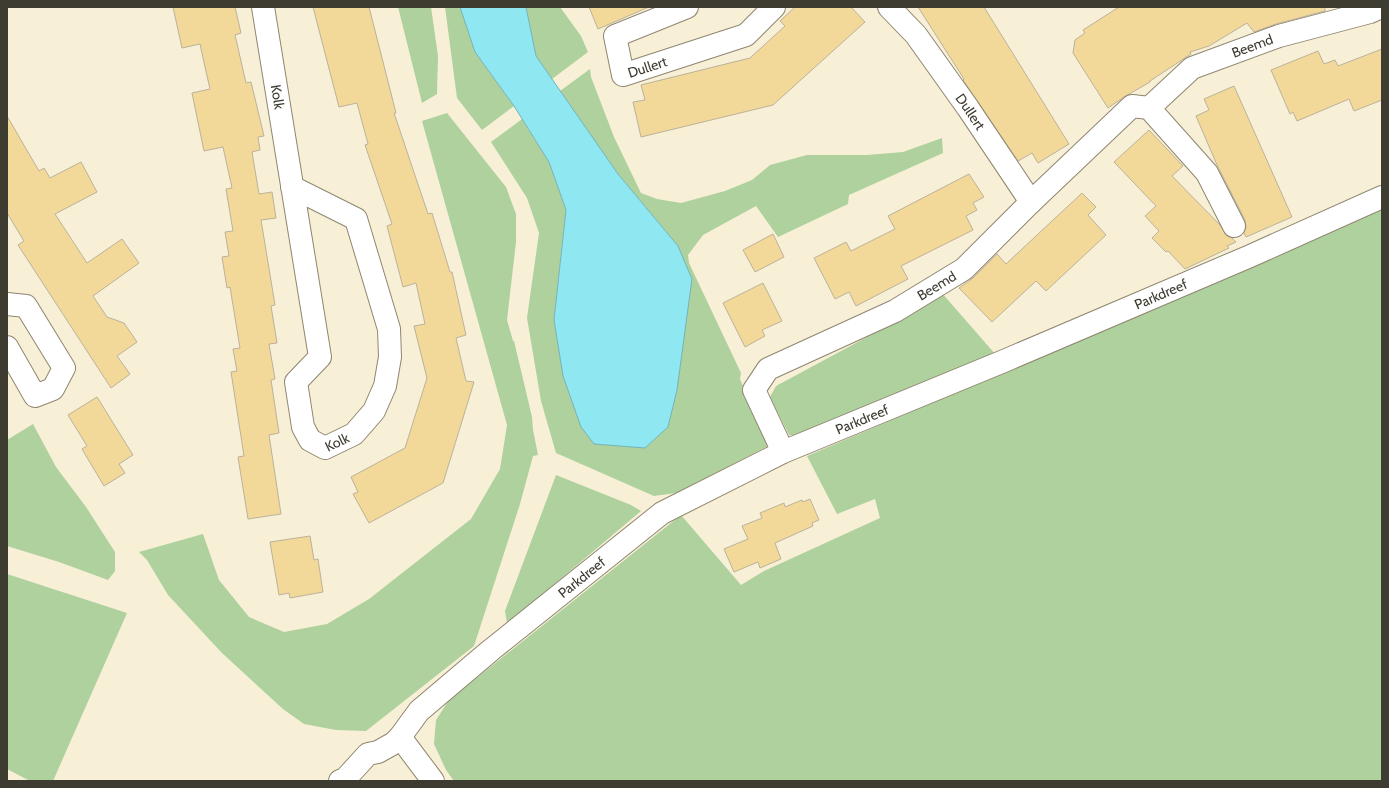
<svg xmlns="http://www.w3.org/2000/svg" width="1389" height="788" viewBox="0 0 1389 788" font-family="Cabin,sans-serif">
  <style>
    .green { fill: #aed19e }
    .water { fill: #8ee7f1; stroke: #76b3b7 }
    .building { fill: #f3d999; stroke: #bbb29b }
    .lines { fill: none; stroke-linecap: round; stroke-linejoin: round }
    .minor-casing { stroke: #8f8670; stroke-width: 24 }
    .minor { stroke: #fff; stroke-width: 22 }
    .labels { text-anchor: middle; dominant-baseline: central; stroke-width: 3; stroke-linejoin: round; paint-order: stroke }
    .street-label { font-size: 14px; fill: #3e3b31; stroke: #fff }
  </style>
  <rect width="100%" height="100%" fill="#f8efd7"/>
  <path class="green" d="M398,7h33l7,49 -1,38 -15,9z
    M445,7h15l15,45 39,54 -32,24 -25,-32z
    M526,7h34l21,29 7,16 -36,27 -16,-23z
    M590,69l1,8 23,60 27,56 16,6 24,4 44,-12 27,-11 18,-15 37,-10h60l36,-3 39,-14 1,15 -94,42 -1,9 -70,33 -22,-31 -53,29 -15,20 1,8 52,110 -1,6 28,67 -92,47 -22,3 -98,-43 -15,-52 -14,-83 12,-85 -12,-35 -36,-56 31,-23 27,43 17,48 -12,110 124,-74 -60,-72 -58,-83z
    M447,113l59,74 10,27v28l-9,78 6,21h1l18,76 1,13 5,25 -5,1 -13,48 -46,142 -108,85 -30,-1 -32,-6 -21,-15 -61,-56 -54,-58 -21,-35 -8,-8 64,-18 16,46 30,37 35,15 43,-8 42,-25 102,-80 29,-50 7,-44 -85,-304z
    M1382,208v573h-928l-8,-11 -12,-26 2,-24 13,-20 232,-185 60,70 23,-14 116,-53 -5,-19 -38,15 -30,-58 276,-117z
    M941,292l55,63 -198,81 -9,-1 -19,-38 6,-11 104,-56z
    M33,424l23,43 30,40 29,45v19l-7,9 -49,-18 -52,-16v-106z
    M556,475l75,30 10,6 -134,113 -2,-13z
    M7,574l120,39 -74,168h-23l-23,-12z"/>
  <path class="water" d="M460,7h66l10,49 82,118 60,72 14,33 -15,111 -9,37 -23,21 -51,-4 -13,-17 -18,-51 -9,-56 12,-110 -17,-48 -35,-56 -39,-54z"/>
  <path class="building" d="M173,7h62l6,26 -6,2 11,48 5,-1 13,54 -6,1 2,13 -8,2 7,42 13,-2 4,26 -15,2 14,85 -4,1 6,37 -8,1 6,35 -4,1 8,53 -10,2 12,79 -33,5 -10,-62 6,-1 -13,-84 6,-1 -4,-22 7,-1 -10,-61 -3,1 -5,-31 7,-1 -4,-24 8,-1 -7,-42 6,-1 -9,-41 -19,4 -12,-58 18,-4 -5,-22 -5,-23 -18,4z
    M313,7h56l27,106h-2l34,101 4,-1 18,59h2l14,63 -10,3 10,43 8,1 -31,101 -74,40 -16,-29 5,-2 -7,-15 54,-29 22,-70 -13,-52 11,-2 -9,-41 -13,4 -16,-61 5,-2 -27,-79 3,-1 -11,-41 -18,4z
    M589,7h60l-51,22z
    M795,7h56l14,15 -92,83 -132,32 -8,-35 12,-2 -4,-15 109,-27 35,-32 -5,-5z
    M918,7h66l85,137 -31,19 -6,-10 -14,8 -55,-81 1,-1z
    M1119,7h206v4l-49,13 -22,8 -7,-9 -38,23 -19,6 1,2 -41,27v1l-26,15 -16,11 -35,-55 2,-13 10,-7 -2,-3z
    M1382,49v51l-28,11 -5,-12 -52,22 -4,-9 -3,2 -19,-44 47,-19 6,13 11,-4 3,6z
    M1234,86l58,131 -46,20 -2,-4 2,-6 -1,-7 -28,-55 -21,-49 13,-6 -5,-11z
    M7,116l32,55 5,-3 6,10 31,-16 16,30 -42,22 32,49 35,-24 17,24 -46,33 14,21 17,6 13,19 -20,14 13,18 -19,14 -93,-143 6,-4 -17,-28z
    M1149,130l34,36 -11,10 48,49 7,11 5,2 4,4 -9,4 2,2 -44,21 -17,-18 -2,1 -14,-14 7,-7 -14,-15 11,-10 -42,-44z
    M969,174l15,23 -11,6 4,7 -11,6 7,14 -72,36 7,13 -52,27 -7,-14 -14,7 -21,-41 32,-16 5,9 44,-22 -7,-13z
    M1082,193l14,14 -8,8 18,20 -60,56 -10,-10 -44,41 -33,-34 14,-10 24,-24 9,10z
    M773,234l11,23 -29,15 -12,-22z
    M763,283l19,38 -20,9 3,6 -20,11 -22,-44z
    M97,397l36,58 -14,9 6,9 -21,13 -22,-37 5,-3 -19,-31z
    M810,499l9,21 -7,3 1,3 -38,17 6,16 -21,9 -2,-6 -24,10 -10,-23 24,-10 -6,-13 20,-8 -2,-5 24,-10 1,4 17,-7 1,2z
    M310,536l4,24 4,-1 5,33 -33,6 -1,-5 -10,2 -9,-53z"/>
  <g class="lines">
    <defs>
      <g id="minor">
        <path id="s1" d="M263,7l57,350 -24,25 7,45 7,13 15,8 29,-14 20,-23 11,-25 5,-29 -1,-28 -33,-110 -64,-32"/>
        <path id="s2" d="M687,7l-72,29 8,39 123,-40 28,-28"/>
        <path id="s3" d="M889,7l27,28 52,73 63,94"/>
        <path id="s4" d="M1149,108l43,-40 87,-32 91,-24 11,-5"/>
        <path d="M7,304l19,2 38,62 -11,21 -18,7 -28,-49"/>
        <path id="s5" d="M783,452l-29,-62 14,-21 127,-58 69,-42 67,-67 101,-96 17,2 58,65 27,53"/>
        <path d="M400,737l33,44"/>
        <path id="s6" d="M340,781l6,-3 22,-24 10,-2 16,-9 6,-6 19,-26 72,-61 171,-137 121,-61 221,-91 244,-104 134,-60"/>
      </g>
    </defs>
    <use href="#minor" class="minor-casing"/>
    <use href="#minor" class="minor"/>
  </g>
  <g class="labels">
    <g class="street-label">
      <text stroke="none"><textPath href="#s4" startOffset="123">Beemd</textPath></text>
      <text stroke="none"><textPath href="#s2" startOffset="143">Dullert</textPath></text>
      <text stroke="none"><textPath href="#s1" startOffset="91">Kolk</textPath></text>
      <text stroke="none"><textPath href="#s3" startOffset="133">Dullert</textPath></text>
      <text stroke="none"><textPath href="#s5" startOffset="282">Beemd</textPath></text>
      <text stroke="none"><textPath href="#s6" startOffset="967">Parkdreef</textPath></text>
      <text stroke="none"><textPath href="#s6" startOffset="643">Parkdreef</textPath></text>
      <text stroke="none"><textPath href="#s1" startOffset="480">Kolk</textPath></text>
      <text stroke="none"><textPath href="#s6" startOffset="319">Parkdreef</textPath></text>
    </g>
  </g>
  <rect width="1389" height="788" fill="none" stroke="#3e3b31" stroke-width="16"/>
</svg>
